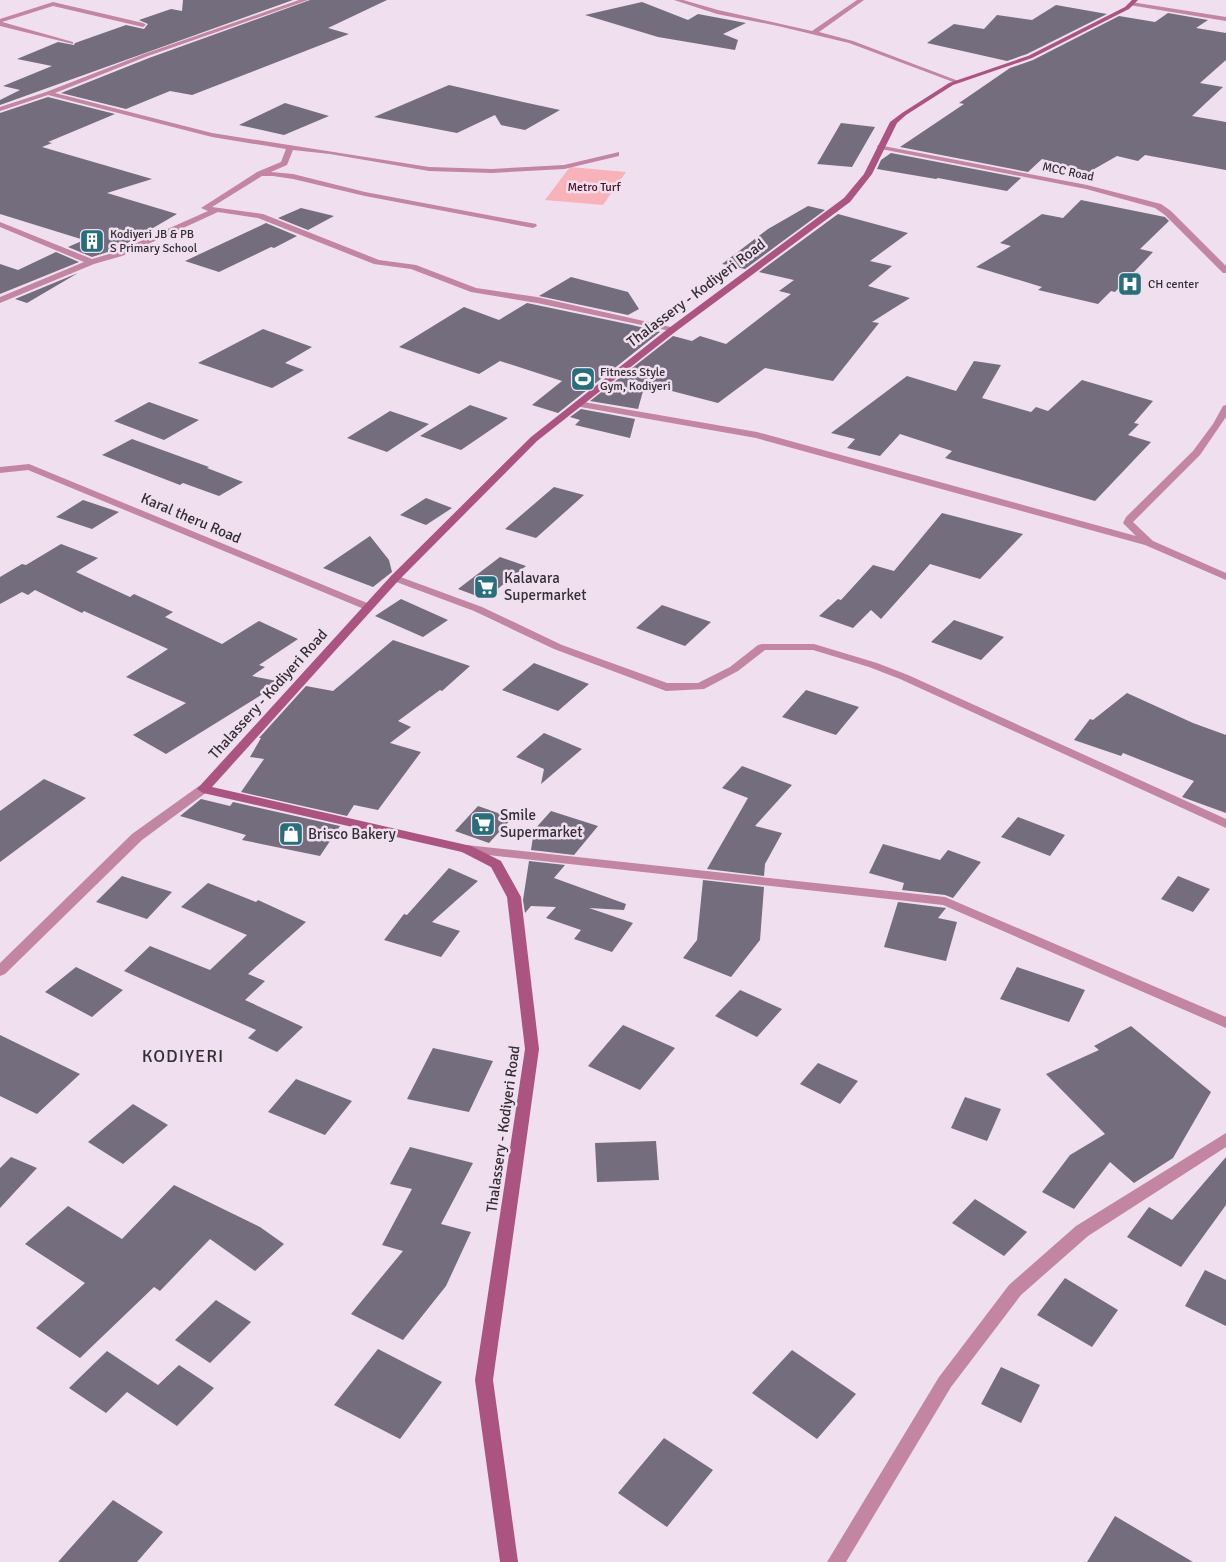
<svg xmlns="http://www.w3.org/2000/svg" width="1226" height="1562" viewBox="0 0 1226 1562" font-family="Signika,sans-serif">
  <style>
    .green { fill: #f8b3ba }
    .building { fill: #746d7e }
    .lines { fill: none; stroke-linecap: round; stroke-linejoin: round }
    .minor { fill: #c285a2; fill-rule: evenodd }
    .secondary { fill: #ab5482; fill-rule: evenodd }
    .labels { text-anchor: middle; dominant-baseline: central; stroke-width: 5; stroke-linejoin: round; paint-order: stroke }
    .far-street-label { font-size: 12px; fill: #352f35; stroke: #efdfef }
    .far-park-label { font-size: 12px; fill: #4d0d1c; stroke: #efdfef }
    .far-poi-label { font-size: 12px; fill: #352f35; stroke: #efdfef; text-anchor: start }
    .street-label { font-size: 15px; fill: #352f35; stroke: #efdfef }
    .poi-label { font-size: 15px; fill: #352f35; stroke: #efdfef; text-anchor: start }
    .quarter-label { font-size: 18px; letter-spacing: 1px; fill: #352f35; stroke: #efdfef }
  </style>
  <rect width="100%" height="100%" fill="#efdfef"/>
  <path class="green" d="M570,167l56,5 -23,33 -58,-5z"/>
  <path class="building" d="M183,0h110l-293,105v-5l20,-10 -17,-4 49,-20 -35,-7 41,-17 16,3 1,-2 51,-18 18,4 4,-5 -9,-4 32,-11 11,2z
    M310,0h77l-59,28 21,6 -157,61 -22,-4 -44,18 -65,-16 88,-35z
    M642,2l46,18 10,-6 48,9 -23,11 15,6 -3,10 -77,-13 -73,-22z
    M1056,5l51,9 -80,40 -20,7 -80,-18 27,-19 30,5 13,-14 35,5z
    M1168,13l40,7 -12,8 30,5v27l-26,23 23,4 -31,29 34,6v48l-81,-15 -7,6 -21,-5 -28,16 -47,-13 -14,13 -128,-25 64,-43 -5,-1 51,-35 23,-8 86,-44 36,6z
    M449,85l74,17 37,8 -35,20 -24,-5 -6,-10 -38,18 -83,-16z
    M48,97l67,17 -67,28 4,1 -10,4 110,32 -45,14 70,21 -60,35 -25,8 -24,-10 16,-7 -84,-26v-101z
    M285,103l44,13 -45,19 -45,-10z
    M841,123l34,4 -23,40 -35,-3z
    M891,153l130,25 -14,13 -69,-13 -2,1 -59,-10 4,-9z
    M1081,200l84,17 4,4 -29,28 13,3 -38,40 -4,-1 -13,13 -60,-14 4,-3 -66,-20 35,-21 -11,-3 42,-29 21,4z
    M808,206l17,4 -80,59 -23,-5 46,-35z
    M301,208l33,8 -26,14 -30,-12z
    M838,214l70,19 -38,28 22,5 -24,20 42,12 -38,24 7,1 -46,58 -68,-13 -47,35 -73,-19 -7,25 -48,-8 83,-65 19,5 8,-5 26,8 65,-50 -12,-3 15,-11 -35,-8z
    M266,223l31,13 -23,12 -3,-1 -52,25 -34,-11z
    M56,252l23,10 -79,32v-30l18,6z
    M78,273l-51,30 -12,-4z
    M571,277l57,15 11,17 -11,6 -89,-19z
    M527,303l105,22 28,7 -102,81 -26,-8 30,-24 -62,-20 -21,13 -80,-27 65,-40 35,13z
    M263,329l49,18 -27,16 19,7 -32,18 -74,-25z
    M974,361l27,4 -19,33 49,14 5,-5 12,4 34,-31 71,21 -19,22 5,1 -11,11 23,7 -56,59 -150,-43 7,-7 -52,-17 -20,22 -33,-8 8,-9 -24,-6 76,-57 49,15z
    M149,402l50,18 -35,20 -50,-19z
    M470,405l38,13 -47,32 -41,-14z
    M581,409l54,10 -5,19 -55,-13 5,-5 -10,-3z
    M390,411l39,13 -42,28 -40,-14z
    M132,439l77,28 -2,1 36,14 -24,14 -36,-13 -3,2 -78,-30z
    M554,487l30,8 -48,43 -31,-9z
    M426,498l26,10 -26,17 -26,-10z
    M83,500l36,12 -27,17 -36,-12z
    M942,513l81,21 -43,45 -50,-15 -49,55 -10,-9 -18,18 -34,-12 19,-17 3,1 32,-35 21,6z
    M370,536l19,24 3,12 -19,15 -50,-19z
    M61,544l37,14 -22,14 54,25 4,-3 39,18 -8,5 57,27 37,-23 39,18 -39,26 6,2 -13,9 30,6 -116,72 -33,-19 53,-32 -60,-26 42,-28 -84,-38 -2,2 -47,-23 -7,5 -6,-3 -22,12v-27l22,-13 4,1z
    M500,557l26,9 -41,33 -27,-10z
    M401,599l47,21 -25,17 -48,-21z
    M662,605l49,17 -26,24 -49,-18z
    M954,620l50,17 -23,23 -50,-18z
    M393,640l77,26 -28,25 -2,-1 -42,31 13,6 -21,16 31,9 -43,58 -24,-5 -7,11 -106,-24 23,-33 -14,-2 11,-19h-2l47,-52 27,5z
    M534,663l55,21 -31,27 -56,-21z
    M806,690l53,17 -23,28 -54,-18z
    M1127,693l66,30 33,12v78l-44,-16 12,-16 -71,-28 -2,3 -47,-16 16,-21 3,1z
    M544,733l38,16 -41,35 3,-15 -28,-12z
    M742,766l50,19 -37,41 27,7 -17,31 -1,12 -57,-7 41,-71 -26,-10z
    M44,779l42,19 -86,64v-51z
    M201,799l29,7 3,-4 107,24 -20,30 -78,-16 4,-5 -66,-19z
    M478,806l34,12 -23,25 -34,-12z
    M551,811l47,15 -24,29 -43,-5 3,-20z
    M1018,817l47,18 -15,21 -49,-19z
    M883,844l57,16 8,-10 33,12 -28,36 -8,-3 -43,-5 2,-7 -35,-10z
    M529,861l36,4 -11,13 72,26 -2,6 -35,-2 44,15 -21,29 -38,-13 7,-9 -35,-12 10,-11 -25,-1 -6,7 -2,-13z
    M449,868l29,13 -46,41 28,9 -19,26 -57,-17 20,-26 3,1z
    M122,876l50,16 -25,27 -51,-17z
    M1178,876l32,13 -17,23 -32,-13z
    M703,880l61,7 -4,53 -29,37 -48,-19 14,-18z
    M208,883l48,19 2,-2 48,22 -58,52 17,7 -20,19 58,27 -26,25 -29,-14 8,-8 -132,-59 26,-25 60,24 37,-35 -66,-28z
    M898,902l48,6 -8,10 19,4 -11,39 -62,-14z
    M76,967l47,23 -31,27 -47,-25z
    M1017,967l68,23 -16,32 -69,-23z
    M740,990l42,19 -25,28 -42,-21z
    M623,1025l52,23 -35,42 -52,-24z
    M1131,1026l80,66 -38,66 -39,25 -24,-21 -36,47 -32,-17 28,-37 35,-21 -59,-60 53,-24 -5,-4z
    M0,1035l80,39 -43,40 -37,-18z
    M433,1048l60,13 -24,51 -62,-13z
    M818,1063l40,18 -18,23 -40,-20z
    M296,1079l56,22 -27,34 -57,-23z
    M965,1097l36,12 -14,32 -36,-13z
    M133,1104l35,21 -45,39 -35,-22z
    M656,1141l3,39 -62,2 -2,-39z
    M410,1147l63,16 -32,61 30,8 -25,54 -43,54 -52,-26 52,-63 -21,-6 30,-56 -22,-5z
    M11,1157l26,11 -37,40v-40z
    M1226,1157v48l-45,62 -54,-30 22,-30 23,13z
    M174,1185l86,42 24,17 -29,27 -45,-32 -50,52 -6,-4 -74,71 -44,-30 49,-45 -60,-39 43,-38 54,33z
    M975,1199l52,33 -23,24 -52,-33z
    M1205,1270l21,10v46l-41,-20z
    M1065,1278l53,32 -26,37 -55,-32z
    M216,1300l35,22 -41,41 -35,-23z
    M378,1349l64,33 -42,57 -66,-34z
    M792,1350l64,44 -39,45 -65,-46z
    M107,1351l51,34 21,-20 35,23 -37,38 -50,-34 -21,21 -37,-25z
    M1001,1367l39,18 -19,38 -40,-19z
    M664,1438l49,32 -46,57 -49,-34z
    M113,1500l50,32 -26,30h-79z
    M1115,1516l78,46h-106z"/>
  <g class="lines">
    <path class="minor" d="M299,0h9l-160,56 -93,37 157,40 217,34 63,2 72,-4 55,-13v4l-55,13 -72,4 -63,-2 -99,-17 -37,-4 -6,15 -16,7 22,2 72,18 171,32 1,2 -4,2 -168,-32 -72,-17 -20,-3h-11l-50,31 51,7 116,46 37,5 60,23 61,9 138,31v4l-138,-29 -66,-11 -60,-23 -37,-5 -116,-46 -40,-6 -96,44 -28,8 -94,39v-6l84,-35 -84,-35v-5l92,37 24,-7 92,-41 -7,-3 56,-36 24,-10 5,-13 -74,-12 -164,-42 -48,16v-4l46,-15 98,-38z
      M674,0h9l35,10 94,21 45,-31h7l-45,32 34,9 108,41 -5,1 -107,-40 -71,-17 -61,-12z
      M53,2l90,21 3,2 -3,2 -90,-21 -51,16 71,20v2l-73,-18v-7z
      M1131,2l95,15v4l-97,-16z
      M878,145l209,40 74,19 10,7 55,55v7h-3l-58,-58 -10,-7 -69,-19 -205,-40 -4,-2z
      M578,401l179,31 379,104 -13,-13 3,-6 67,-66 20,-27 10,-18 3,-1v12l-26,38 -67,67 20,19 73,32v7l-81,-35 -389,-107 -181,-32v-4z
      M29,464l343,141 2,2 -2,2h-8l-336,-139 -28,3v-6z
      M395,575l87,32 80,38 105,38h31l32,-16 28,-22 4,-1h52l63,19 31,12 318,144v9l-326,-149 -31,-12 -56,-17h-48l-27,21 -34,18 -38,2 -112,-42 -80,-38 -83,-31 -1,-2 1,-2z
      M203,785l4,1 2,3 -2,3 -65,48 -137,134 -5,2v-13l132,-129 67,-48z
      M466,845l479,52 281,120v11l-283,-123 -482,-53 -2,-3 2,-3z
      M1226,1133v14l-138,89 -67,59 -70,92 -105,175h-19l112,-185 70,-92 67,-59z"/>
    <path class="secondary" d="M1132,0h6l-9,9 -97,49 -79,27 -47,30 -9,8 -25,51 -22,28 -175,130 -138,109 -138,139 -187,207 259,59 30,15 20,36 18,152 -46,331 25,182h-18l-25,-182 50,-331 -18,-152 -16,-30 -29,-15 -259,-59 -6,-4 194,-213 140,-139 138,-109 175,-130 20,-24 26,-52 12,-9 47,-30 79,-27 97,-49z"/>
  </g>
  <defs>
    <symbol id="building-square" viewBox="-11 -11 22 22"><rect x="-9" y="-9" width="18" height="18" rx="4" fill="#286f7b" stroke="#efdfef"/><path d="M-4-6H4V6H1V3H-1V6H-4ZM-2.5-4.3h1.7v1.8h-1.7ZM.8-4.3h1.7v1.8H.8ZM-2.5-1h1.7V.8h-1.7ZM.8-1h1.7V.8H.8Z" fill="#fff"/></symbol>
    <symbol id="hospital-square" viewBox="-11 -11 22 22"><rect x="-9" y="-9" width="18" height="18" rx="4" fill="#286f7b" stroke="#efdfef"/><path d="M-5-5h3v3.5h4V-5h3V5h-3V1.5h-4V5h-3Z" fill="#fff"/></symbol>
    <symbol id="stadium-square" viewBox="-11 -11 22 22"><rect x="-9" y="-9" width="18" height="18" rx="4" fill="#286f7b" stroke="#efdfef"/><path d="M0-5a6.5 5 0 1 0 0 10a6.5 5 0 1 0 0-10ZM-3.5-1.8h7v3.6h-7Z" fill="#fff"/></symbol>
    <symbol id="supermarket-square" viewBox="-11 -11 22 22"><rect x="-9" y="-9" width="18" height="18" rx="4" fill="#286f7b" stroke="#efdfef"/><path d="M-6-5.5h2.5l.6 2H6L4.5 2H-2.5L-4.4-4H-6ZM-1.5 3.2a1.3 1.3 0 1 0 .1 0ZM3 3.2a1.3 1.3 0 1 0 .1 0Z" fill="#fff"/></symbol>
    <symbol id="shop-square" viewBox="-11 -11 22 22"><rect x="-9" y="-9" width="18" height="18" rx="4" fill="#286f7b" stroke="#efdfef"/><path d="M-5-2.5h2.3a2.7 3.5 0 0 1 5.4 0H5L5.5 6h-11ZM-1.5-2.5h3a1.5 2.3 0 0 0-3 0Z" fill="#fff"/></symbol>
  </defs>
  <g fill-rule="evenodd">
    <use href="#building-square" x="78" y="227" width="28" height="28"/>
    <use href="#hospital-square" x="1116" y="270" width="28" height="28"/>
    <use href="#stadium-square" x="569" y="365" width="28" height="28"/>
    <use href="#supermarket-square" x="472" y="573" width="28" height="28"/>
    <use href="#supermarket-square" x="469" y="810" width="28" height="28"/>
    <use href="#shop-square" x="277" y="820" width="28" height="28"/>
  </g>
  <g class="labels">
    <g class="far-street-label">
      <text transform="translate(1068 172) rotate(12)">MCC Road</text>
    </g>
    <g class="far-park-label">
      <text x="594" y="187">Metro Turf</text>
    </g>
    <g class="far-poi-label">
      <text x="110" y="234">Kodiyeri JB &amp; PB<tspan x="110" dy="14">S Primary School</tspan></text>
      <text x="1148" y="284">CH center</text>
      <text x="600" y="372">Fitness Style<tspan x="600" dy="14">Gym, Kodiyeri</tspan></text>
    </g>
    <g class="street-label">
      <text transform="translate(696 293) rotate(-37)">Thalassery - Kodiyeri Road</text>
      <text transform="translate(191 518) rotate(23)">Karal theru Road</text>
      <text transform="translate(268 694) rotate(-48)">Thalassery - Kodiyeri Road</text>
      <text transform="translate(503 1129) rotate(-82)">Thalassery - Kodiyeri Road</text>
    </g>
    <g class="poi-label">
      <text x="504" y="578">Kalavara<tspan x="504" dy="17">Supermarket</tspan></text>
      <text x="500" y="815">Smile<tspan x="500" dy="17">Supermarket</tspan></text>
      <text x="308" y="834">Brisco Bakery</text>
    </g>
    <g class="quarter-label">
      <text x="183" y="1056">KODIYERI</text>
    </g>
  </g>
</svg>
